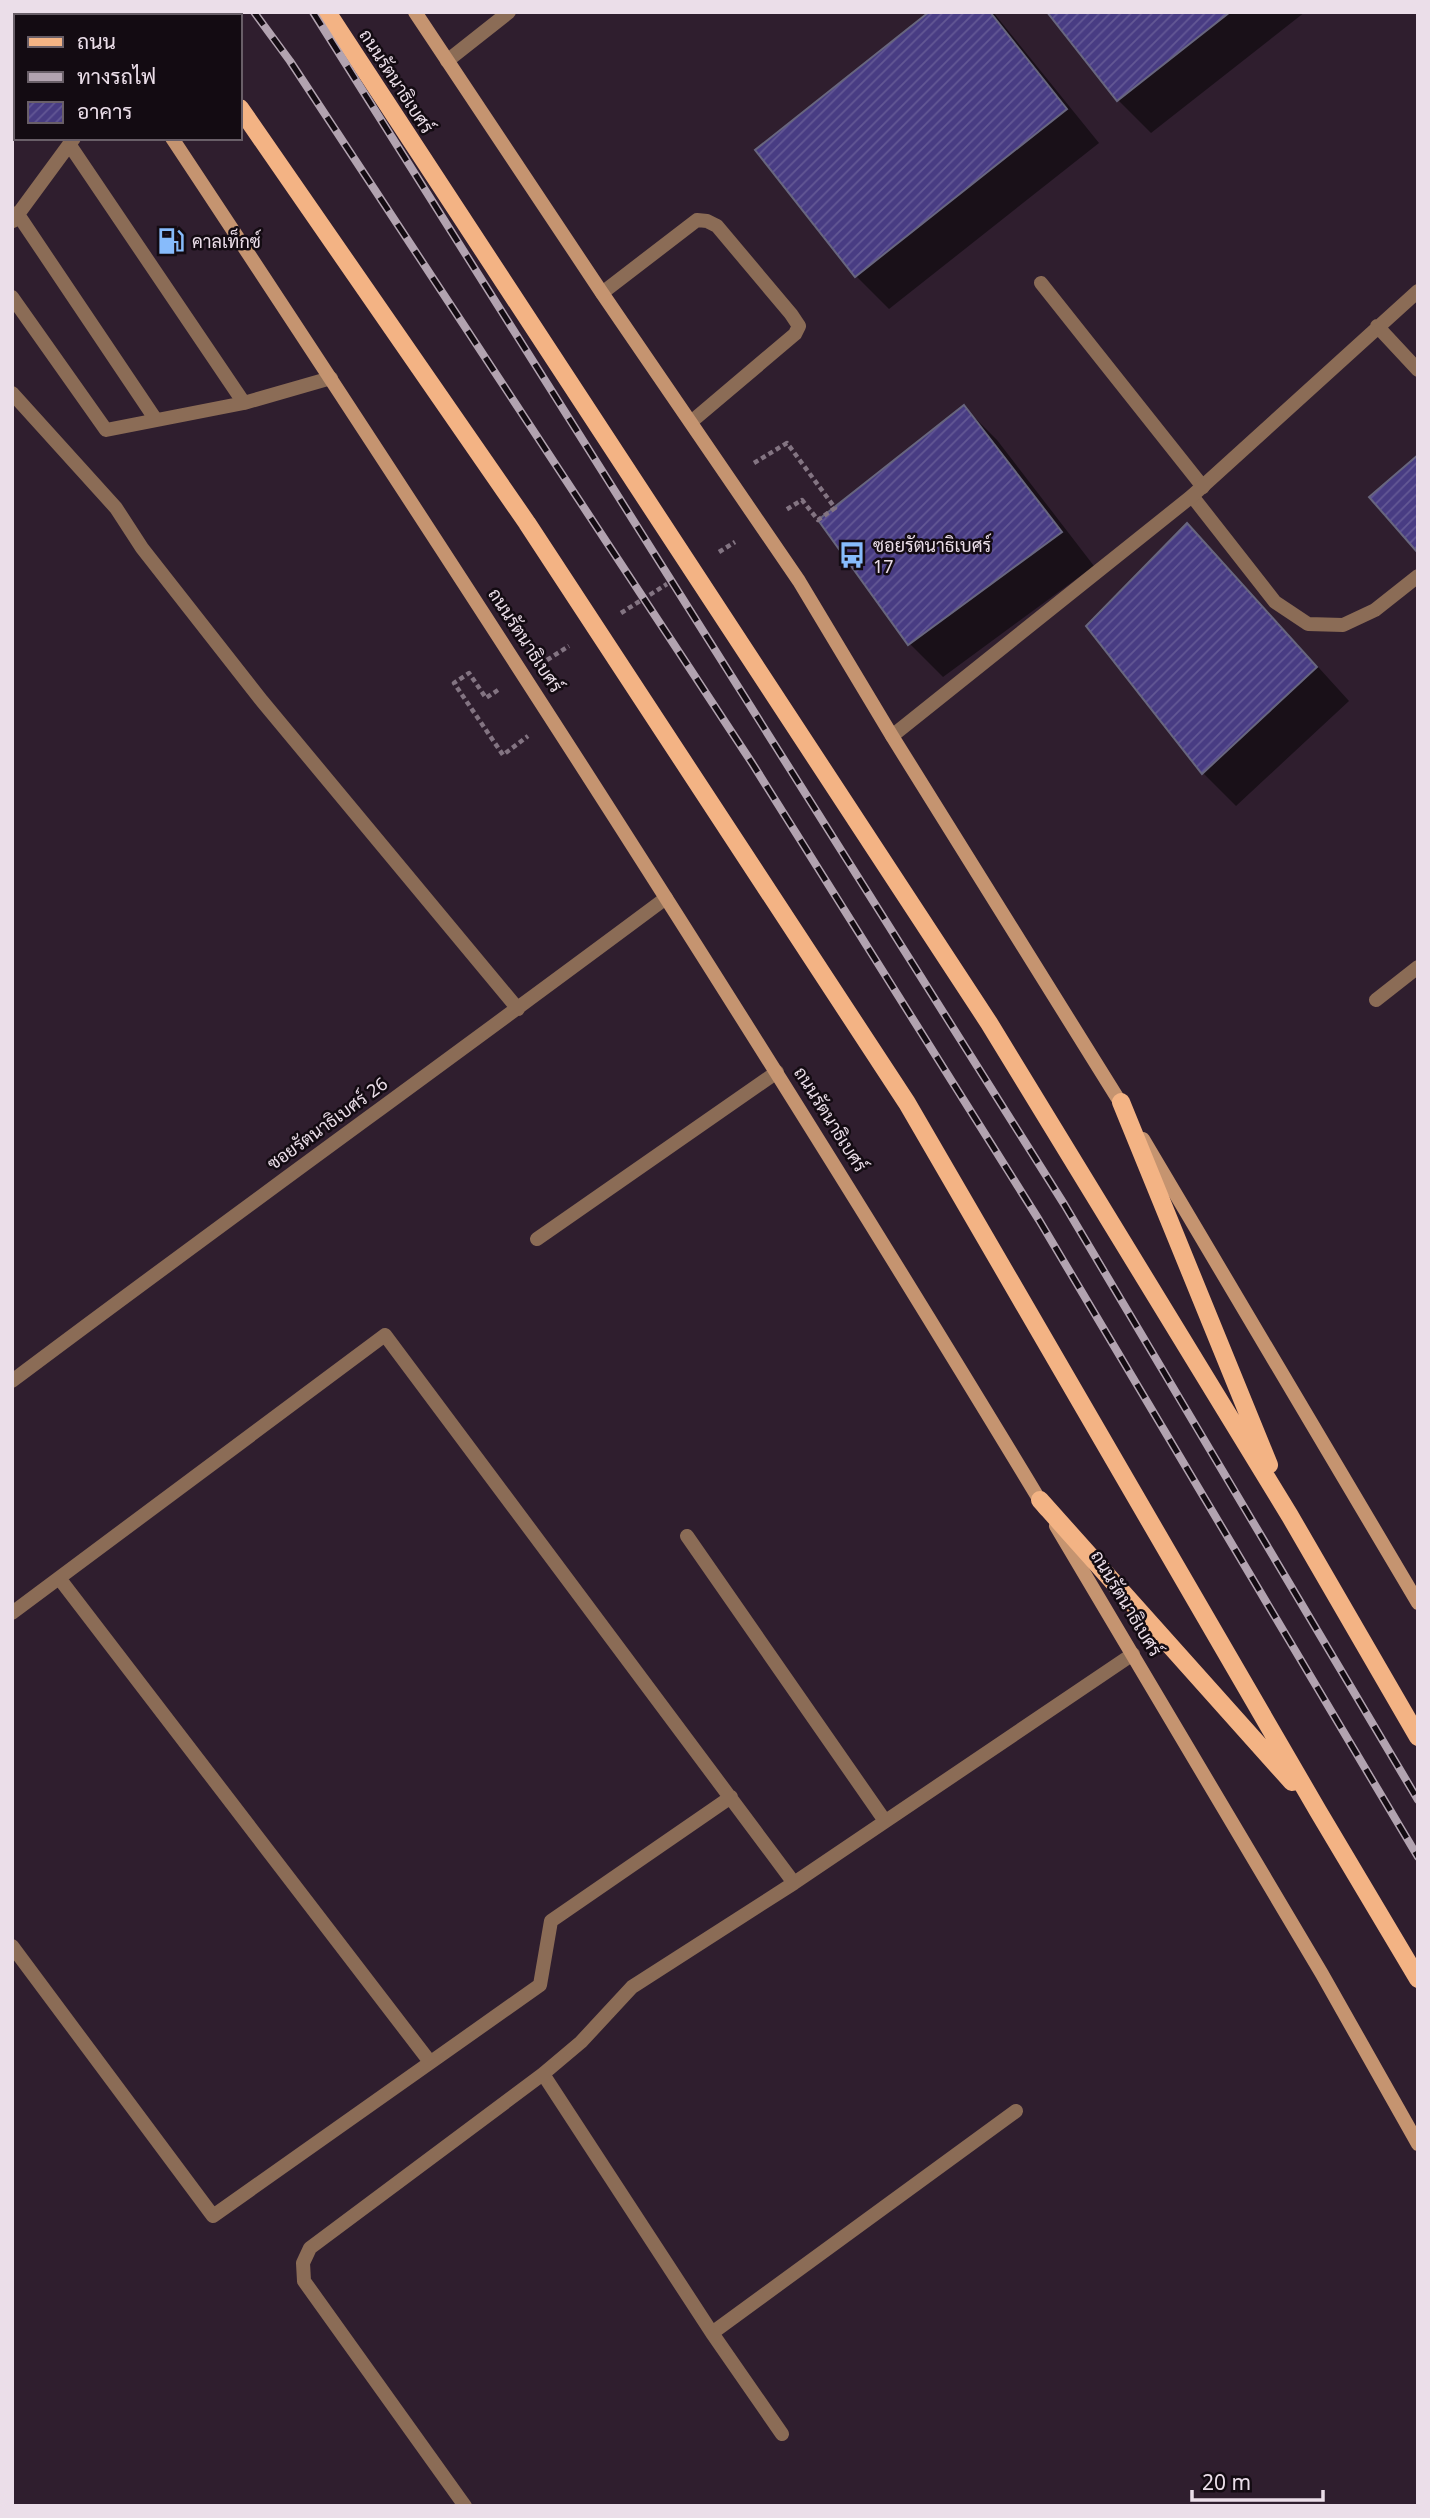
<svg xmlns="http://www.w3.org/2000/svg" width="1430" height="2518" viewBox="0 0 1430 2518" font-family="'Noto Sans',Sarabun,sans-serif">
  <style>
    .shadow { fill: #0007 }
    .building { fill: url(#building-hatch); stroke: #68667f; stroke-width: 2 }
    .lines { fill: none; stroke-linecap: round; stroke-linejoin: round }
    .path { stroke: #837482; stroke-width: 4.5; stroke-dasharray: 5 3.5; stroke-linecap: butt }
    .service { stroke: #8b6c56; stroke-width: 14 }
    .minor { stroke: #8b6c56; stroke-width: 14 }
    .secondary { stroke: #c59470; stroke-width: 14 }
    .primary { stroke: #f3b384; stroke-width: 18 }
    .rail-casing { stroke: #b2a3b0; stroke-width: 8 }
    .rail { stroke: #130b12; stroke-width: 5; stroke-dasharray: 16; stroke-linecap: butt }
    .labels { text-anchor: middle; dominant-baseline: central; stroke-width: 5; stroke-linejoin: round; paint-order: stroke }
    .street-label { font-size: 18px; fill: #ebdee9; stroke: #130b12 }
    .poi-label { font-size: 18px; fill: #ebdee9; stroke: #130b12; text-anchor: start }
  </style>
  <defs>
    <pattern id="building-hatch" width="6" height="6" patternUnits="userSpaceOnUse" patternTransform="scale(1.75)"><rect width="6" height="6" fill="#483c83"/><path d="M-1 1l2-2M0 6l6-6M5 7l2-2" fill="none" stroke="#635895"/></pattern>
  </defs>
  <rect width="100%" height="100%" fill="#2f1e2e"/>
  <path class="shadow" d="M932,12h61l106,131 -210,166 -33,-33z
    M1049,12h256l-154,121 -33,-33z
    M964,407l33,33 97,126 -151,111 -33,-33z
    M1187,526l33,33 129,142 -113,105 -33,-33z"/>
  <path class="building" d="M929,12h61l77,97 -212,168 -100,-127z
    M1047,12h183l-113,89z
    M964,405l98,127 -154,113 -90,-125z
    M1418,455v98l-49,-56z
    M1187,523l130,144 -115,107 -116,-148z"/>
  <g class="lines">
    <path class="path" d="M754,463l33,-20 48,65 -17,12 -16,-20 -18,11
      M719,552l16,-10
      M621,613l46,-29
      M547,660l22,-14
      M498,690l-12,8 -17,-25 -15,10 49,72 25,-19"/>
    <path class="service" d="M447,61l62,-49
      M69,144l175,259
      M17,213l139,207
      M13,221l61,-83
      M1041,283l162,204
      M602,293l95,-73 10,1 10,5 74,88 8,12 -4,8 -104,88
      M12,297l94,133 138,-27 87,-25
      M1192,496l83,106 33,22 35,1 32,-15 43,-34"/>
    <path class="minor" d="M12,100l4,-2
      M1377,326l41,44
      M12,393l104,115 26,40 120,153 256,308
      M892,736l300,-240 226,-205
      M1376,1000l42,-33
      M537,1239l240,-167
      M12,1381c217,-163 437,-321 654,-483
      M687,1536l198,285
      M59,1578l371,484
      M12,1613l373,-278 409,548
      M12,1946l201,270 327,-231 11,-64 180,-124
      M543,2074l169,259 70,101
      M712,2333l304,-222
      M465,2506l-161,-225 -1,-18 7,-15 233,-174 38,-32 51,-55 162,-104 339,-229"/>
    <path class="secondary" d="M88,12l3,4
      M415,12l187,281 197,288 93,155 233,374
      M172,138c299,452 593,907 873,1371
      M1143,1139l275,464
      M1056,1526l266,448 96,170"/>
    <path class="primary" d="M173,12l3,4
      M327,12l662,1011 301,493 128,221
      M240,108l287,415 380,580 411,708 100,168
      M1121,1102l148,363
      M1040,1500l252,282"/>
    <defs>
      <path id="rail" d="M254,12l36,49 462,702 287,457 379,637
        M313,12l751,1192 354,596"/>
    </defs>
    <use href="#rail" class="rail-casing"/>
    <use href="#rail" class="rail"/>
  </g>
  <defs>
    <symbol id="fuel-bare" viewBox="-9 -9 18 18"><path d="M-5.5-6h7V0h2V4h1.3V-2.5L3-4.5l.8-.8L6-3V5H2.5V1h-1V6h-7ZM-4.2-4.7v3.2H.2V-4.7Z" fill="#87bbfb" stroke="#130b12" stroke-width="2.5" paint-order="stroke"/></symbol>
    <symbol id="bus-bare" viewBox="-9 -9 18 18"><path d="M-5-6H5V4H4V6H2V4H-2V6H-4V4H-5ZM-3.5-4V0h7V-4ZM-3.5 1.2v1.5H-2V1.2ZM2 1.2v1.5H3.5V1.2Z" fill="#87bbfb" stroke="#130b12" stroke-width="2.5" paint-order="stroke"/></symbol>
  </defs>
  <g fill-rule="evenodd">
    <use href="#fuel-bare" x="152" y="222" width="38" height="38"/>
    <use href="#bus-bare" x="833" y="536" width="38" height="38"/>
  </g>
  <g class="labels">
    <g class="street-label">
      <text transform="translate(397 81) rotate(57)">ถนนรัตนาธิเบศร์</text>
      <text transform="translate(526 640) rotate(57)">ถนนรัตนาธิเบศร์</text>
      <text transform="translate(831 1119) rotate(58)">ถนนรัตนาธิเบศร์</text>
      <text transform="translate(327 1123) rotate(-36)">ซอยรัตนาธิเบศร์ 26</text>
      <text transform="translate(1127 1603) rotate(59)">ถนนรัตนาธิเบศร์</text>
    </g>
    <g class="poi-label">
      <text x="192" y="241">คาลเท็กซ์</text>
      <text x="873" y="545">ซอยรัตนาธิเบศร์<tspan x="873" dy="21">17</tspan></text>
    </g>
  </g>
  <rect width="1430" height="2518" fill="none" stroke="#ebdee9" stroke-width="28"/>
  <rect x="14" y="14" width="228" height="126" fill="#130b12" stroke="#695f68" stroke-width="2"/>
  <rect x="28" y="37" width="35" height="10" fill="#f3b384" stroke="#695f68" stroke-width="2"/>
  <text x="77" y="49" font-size="21" fill="#ebdee9">ถนน</text>
  <rect x="28" y="72" width="35" height="10" fill="#b2a3b0" stroke="#695f68" stroke-width="2"/>
  <text x="77" y="84" font-size="21" fill="#ebdee9">ทางรถไฟ</text>
  <rect x="28" y="102" width="35" height="21" fill="url(#building-hatch)" stroke="#695f68" stroke-width="2"/>
  <text x="77" y="119" font-size="21" fill="#ebdee9">อาคาร</text>
  <path d="M1192 2490v10h131v-10" fill="none" stroke="#ebdee9" stroke-width="3.5"/>
  <text x="1202" y="2490" font-size="21" fill="#ebdee9" stroke="#130b12" stroke-width="5" paint-order="stroke">20 m</text>
</svg>
